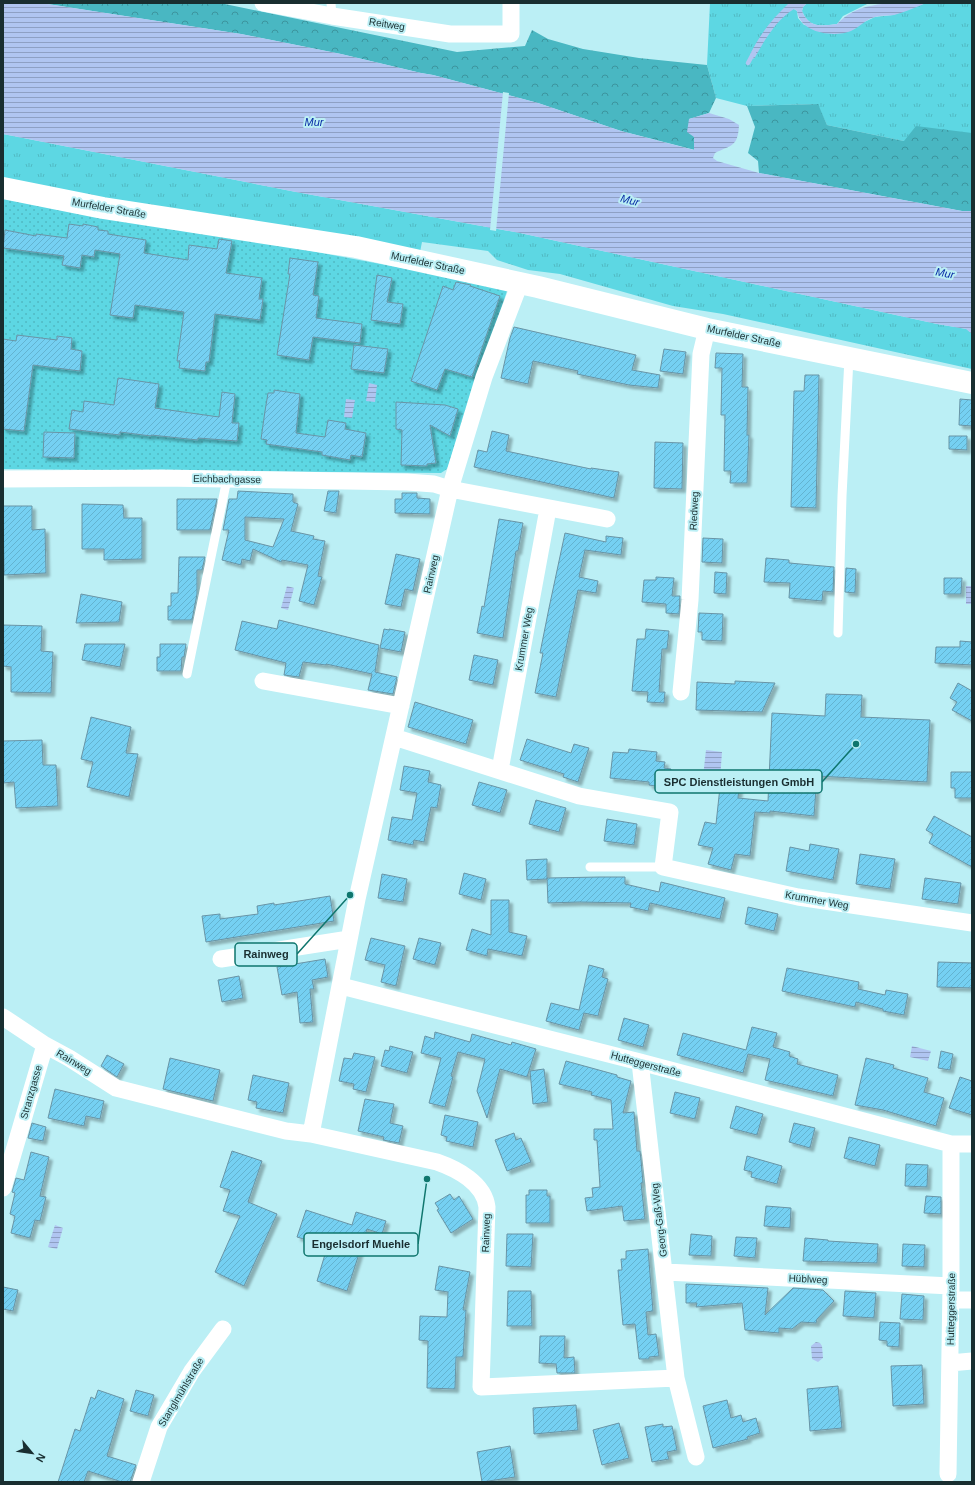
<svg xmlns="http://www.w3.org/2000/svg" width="975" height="1485" viewBox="0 0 975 1485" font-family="Helvetica,sans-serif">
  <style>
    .grass { fill: url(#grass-tufts) }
    .forest { fill: url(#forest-crowns) }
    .garden { fill: url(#garden-dots) }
    .water { fill: url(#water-rules) }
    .pier { fill: #bbeff5 }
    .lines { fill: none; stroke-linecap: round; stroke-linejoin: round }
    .stream { stroke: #b0c5f1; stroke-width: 4.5 }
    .building { fill: url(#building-hatch); stroke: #6994a5; fill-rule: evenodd; filter: url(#shadow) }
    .service { stroke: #fff; stroke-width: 9 }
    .minor { stroke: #fff; stroke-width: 17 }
    .tertiary { stroke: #fff; stroke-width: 22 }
    .labels { text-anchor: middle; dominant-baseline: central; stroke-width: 4; stroke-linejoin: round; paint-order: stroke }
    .street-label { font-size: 10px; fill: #192e30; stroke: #bbeff5 }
    .water-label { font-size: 11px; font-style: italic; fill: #072ba5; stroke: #bbeff5 }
    .leader { fill: none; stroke: #0f766e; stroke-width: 1.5 }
    .callout-dot { fill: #0f766e; stroke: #bbeff5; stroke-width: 1.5 }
    .callout { fill: #bbeff5; stroke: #0f766e; stroke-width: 1.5 }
    .callout-label { font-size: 11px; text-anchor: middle; font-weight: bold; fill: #192e30 }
  </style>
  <defs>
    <pattern id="grass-tufts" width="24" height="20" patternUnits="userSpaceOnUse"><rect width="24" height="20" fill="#5dd7e3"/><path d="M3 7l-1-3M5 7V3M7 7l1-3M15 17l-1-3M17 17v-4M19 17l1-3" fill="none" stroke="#50b9c3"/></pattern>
    <pattern id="forest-crowns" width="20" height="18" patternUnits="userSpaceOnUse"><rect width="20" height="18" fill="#49b7c2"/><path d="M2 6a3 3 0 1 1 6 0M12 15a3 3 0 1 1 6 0" fill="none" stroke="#3c959e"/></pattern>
    <pattern id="garden-dots" width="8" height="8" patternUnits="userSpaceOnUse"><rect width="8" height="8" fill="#5dd7e3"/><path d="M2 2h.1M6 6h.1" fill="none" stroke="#50b9c3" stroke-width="1.8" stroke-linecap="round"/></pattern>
    <pattern id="water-rules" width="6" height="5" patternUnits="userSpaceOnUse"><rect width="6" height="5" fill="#b0c5f1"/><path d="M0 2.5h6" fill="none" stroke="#8ea0c4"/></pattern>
    <pattern id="building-hatch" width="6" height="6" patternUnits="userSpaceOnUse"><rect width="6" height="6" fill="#74d0f2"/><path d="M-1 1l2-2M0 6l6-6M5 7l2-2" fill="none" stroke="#64b3d0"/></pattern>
    <filter id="shadow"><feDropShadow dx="3.5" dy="3.5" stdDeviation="1" flood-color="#0004"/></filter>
  </defs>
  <rect width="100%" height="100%" fill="#bbeff5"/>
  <path class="grass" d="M710,3h81l3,6 3,2 1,7 6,7 48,5 10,-7 13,-6 18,-2 33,-12h46v130l-68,8 -77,-16 -10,-21 -70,2 -31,-8 -9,-33z
    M807,3h62l-26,13 -6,8c-17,2 -28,4 -35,-13l1,-4z
    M3,134l293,58 224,41 417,91 30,5 5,5v35l-249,-55 -50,-8 -113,-32 -32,-4 -31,-10 -9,-9 -66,-9 -2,10 -417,-71z"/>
  <path class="forest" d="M41,3h179l237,49 68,-6 7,-16 16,9 35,10 56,9 68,7 9,33 -7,15 -20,6 5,18 1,13 -74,-19 -83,-28 -105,-28 -12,-2 -80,-19 -100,-20z
    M818,104l9,21 77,16 12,-15 56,7v78h-10l-203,-38 -1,-12 -10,-8 7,-26 -8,-21z"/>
  <path class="garden" d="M3,193l505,95 -61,181 -6,4 -438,-4z"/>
  <path class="water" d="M3,3h38l200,31 100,20 80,19 12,2 105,28 83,28 73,19v-13l-7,-5 2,-13 20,-6 20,6 10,6c-1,22 -8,20 -24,28l-2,5 4,3 42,12 203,38h10v123l-6,-5 -29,-5 -417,-91 -224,-41 -293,-58z
    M789,3h18l-4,4 -1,4c7,17 18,15 35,13 22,-24 56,-21 89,-21 -10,4 -21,9 -32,12 -6,1 -13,0 -19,2 -9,2 -15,10 -24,14 -17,7 -51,2 -54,-20l-3,-2c-18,11 -30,32 -40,50l-4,-4c8,-19 24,-38 39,-52z
    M369,383l8,2 -2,17 -9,-1z
    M346,399l9,1 -3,18 -8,-1z
    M287,586l7,2 -6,22 -7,-2z
    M966,586h6v18h-6z
    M706,750l16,2 -2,27 -17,-2z
    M912,1046l19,5 -3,10 -18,-4z
    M55,1225l8,3 -6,21 -9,-2z
    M816,1342l4,1 2,3 1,12 -5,4 -6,-3 -1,-13z"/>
  <path class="pier" d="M503,92l6,1 -13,138 -6,-1z"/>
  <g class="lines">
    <path class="stream" d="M748,63l6,-11"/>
  </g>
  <path class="building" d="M69,224l14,2v-2l15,3v3l10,1v3l38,6 -2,13 44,7 1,-15 28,4 2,-10 13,2 -6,32 36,5 -3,21h4l-3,21 -45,-6 -6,48h-3l-1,9 -26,-3 1,-7h-3l7,-49 -49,-7 -2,13 -23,-3 10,-61 -25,-4 -1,7 -12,-2 -2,13 -18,-3 2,-9 -61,-8 2,-18 31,6v-2l31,4z
    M290,258l28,4 -5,33 6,1 -3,22 46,6 -2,19 -47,-6 -4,23 -32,-5 13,-81h-2z
    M377,275l15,3 -5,24 16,2 -3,20 -29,-4z
    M456,282l15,3 -1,1 30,10 -28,81 -27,-8 -8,21 -26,-9 32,-95 10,4z
    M514,327l122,28 -4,15 28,5 -2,13 -29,-3 -52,-11 1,-3 -45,-10 -5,23 -27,-6 9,-40z
    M17,335l40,5v-4l15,2 -1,11 11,2 -2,20 -47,-6 -9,66 -21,-2v-90l13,2z
    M354,345l34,4 -4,24 -33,-4z
    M664,349l22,3 -3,22 -23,-3z
    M716,353l27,1 -1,33h6l-1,48h2l-2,48h-17l1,-12h-7l1,-56h-4l1,-47h-7z
    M805,375h14l-3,133 -25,-1 3,-116h10z
    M118,378l41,6 -4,24 64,9 3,-25 13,2 -3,29h7l-2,18 -39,-3v2l-47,-5v1l-31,-4v3l-51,-6 3,-19 11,2 1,-11 30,4z
    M274,390l26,4 -4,39 29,4 3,-17 18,3 -1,6 21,4 -4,24 -11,-2 -1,5 -28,-5v-3l-56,-8 1,-4 -6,-1 4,-28 3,-18h6z
    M960,399l12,1v26l-13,-1z
    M396,402l49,3 13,4 -8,27 -20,-11 6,38 -9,1v2l-26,-1 1,-35 -6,-1z
    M492,431l17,4 -3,16 85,18v-1l28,4 -5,26 -140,-31 4,-17 9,2z
    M44,432l31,1 -1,25 -31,-1z
    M949,436h18v14l-18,-1z
    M655,442l28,1 -1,46 -28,-1z
    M238,491l55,3v8l5,2 -7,27 23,5 -1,3 12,2 -7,35 4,1 -8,28 -15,-4 9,-36 -26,-5 -1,2 -28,-13 -3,12 -8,-2 -1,6 -19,-5 7,-30h-6l6,-31h8zM245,517l39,2 -11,28 -28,-7z
    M328,491h11l-3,22 -12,-2z
    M402,493h15v5l13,1v15l-35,-1v-14h7z
    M177,499h40l-7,31h-33z
    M82,504l41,1 1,13h18v41l-38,1v-11h-22z
    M3,506h29v24l13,-1 1,44 -42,2z
    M499,519l24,4 -5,28h-2l-13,87 -26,-5 5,-27 2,1z
    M565,533l41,9v-6l17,2 -2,17 -36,-5 -6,27 19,4 -2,12 -18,-3 -22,107 -21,-4 8,-40h-3l9,-45z
    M703,538l20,1 -1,24 -20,-1z
    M396,554l24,5 -7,32 -8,-2 -4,18 -16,-3z
    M179,557h26l-3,13h-5v24l-5,26h-24v-14h3v-13h7z
    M766,558l23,2v3l45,4 -1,25 -10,-1 -1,10 -33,-3 1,-15 -26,-1z
    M846,568l10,1 -1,24 -10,-1z
    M715,572l12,1 -1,21 -12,-1z
    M656,577l18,1 -2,18h8l-1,18 -13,-1v-9l-24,-2 2,-22h12z
    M944,578h18l-1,16h-17z
    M81,594l41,8 -3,20 -43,1z
    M699,613l24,1 -1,27 -20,-1v-8h-4z
    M279,620l100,25 -4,27 22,5 -4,17 -25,-4 4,-16 -46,-10v1l-23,-3 -4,15 -15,-2 2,-12 -51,-13 7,-29 35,8z
    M3,625l39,1 -1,25 12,1 -2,41 -40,-1v-25l-8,-1z
    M384,629l5,1v-1l16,3 -4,20 -21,-4z
    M646,629l23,2 -2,18h-5l-3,43h6l-1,11 -17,-1 1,-10 -16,-1 5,-52h8z
    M960,641l12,1v23l-37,-2 1,-16h24z
    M85,644h40l-5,23 -38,-7z
    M160,644h26l-2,13h-2l-1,14h-24v-14h3z
    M474,655l24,5 -5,25 -24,-5z
    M735,681l40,2 -13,29 -66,-2 1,-28 38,2z
    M958,683l14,8v30l-20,-11 5,-8 -7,-4z
    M826,694l36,1 -1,22 69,3 -3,62 -110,-6 -3,40 -44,-5v2l-15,-1 -5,44 -15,-2 -4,16 -23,-6 5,-16 -15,-3 7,-23 11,2 4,-37 19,2 -1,9 30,3 4,-88 53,3z
    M415,702l58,18 -7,24 -58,-17z
    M91,717l40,10 -5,26 12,1 -9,43 -42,-10 6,-25 -12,-3z
    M527,739l44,14 3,-9 15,4 -11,34 -15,-5 1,-3 -44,-14z
    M42,740l1,25h13l2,41 -42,2 -2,-26 -11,1v-42z
    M629,749l28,3 -1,9 9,1 -1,6 7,1 -2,19 -20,-3v-3l-39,-4 3,-26 15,1z
    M404,766l26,5 -2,11 13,3 -4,23 -6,-1 -7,35 -10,-2 -1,5 -25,-5 4,-23 20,3 5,-27 -17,-3z
    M951,772h21v26h-17v-10h-4z
    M479,782l28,8 -7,23 -28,-8z
    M536,800l30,8 -7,24 -30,-8z
    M934,816l38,21v30l-43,-24 4,-9 -7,-4z
    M607,819l30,5 -3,21 -30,-4z
    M810,844l29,5 -6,31 -47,-9 4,-24 19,4z
    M860,854l35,5 -5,30 -34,-5z
    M547,859v20l-20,1 -1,-20z
    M464,873l22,6 -5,21 -22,-6z
    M382,874l25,5 -4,23 -25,-4z
    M600,877h25v7l34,8 2,-10 64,16 -5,21 -70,-16 -2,8 -18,-4 1,-4 -52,-1 -31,1 -1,-25z
    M925,878l36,5 -3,21 -36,-5z
    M330,896l4,25 -128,21 -4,-26 18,-2v5l38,-5 -1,-8 17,-3v2z
    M491,900h18v32l18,4 -5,20 -34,-7 -1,7 -21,-6 6,-21 19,6z
    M748,907l30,7 -4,17 -29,-7z
    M371,938l34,8 -9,40 -15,-4 4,-17 -20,-5z
    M419,938l22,5 -6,22 -22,-6z
    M325,959l3,18 -16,3 2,9h-4l3,33 -13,1 -3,-31 -15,3 -5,-28z
    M938,962l34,1v25l-35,-1z
    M589,965l15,4 -2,8 6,2 -10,37 -14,-3 -5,17 -33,-9 5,-18 28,7z
    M787,968l72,14 -1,7 27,6 1,-5 22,4 -4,21 -21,-4v-2l-27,-7 -1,5 -73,-16z
    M239,976l4,22 -21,4 -4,-22z
    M624,1018l25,7 -6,22 -25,-7z
    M752,1027l25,6 -4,14 17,5 -1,4 9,3 -1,5 41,11 -5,21 -68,-16 5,-21 -22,-5 -5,19 -66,-18 6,-22 63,17z
    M435,1032l35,10 2,-8 39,11 1,-3 24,7 -9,28 -27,-8 -13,49 -10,-27 8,-32 -27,-7 -7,24 2,1 -8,30 -16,-4 12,-45 -20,-5 4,-17 9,3z
    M390,1046l23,6 -6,21 -26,-7 4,-16 4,1z
    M941,1051l12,3 -3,16 -12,-2z
    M354,1053l21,4 -9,35 -13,-3 1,-5 -15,-3 5,-23 8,1z
    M107,1055l17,9 -7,13 -16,-11z
    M170,1058l50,12 -7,31 -50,-12z
    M866,1058l28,7 -1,3 35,10 -4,14 20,6 -8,28 -53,-16 -28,-5z
    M566,1061l51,14v2l14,4 -8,32 11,-1 3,39h3l1,9 2,23h-2l4,36 -21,2 -2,-15 -35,5 -2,-13 8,-1 -1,-9 8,-1 -3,-47h-3v-11h19l-2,-29 -20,-5 1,-3 -33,-8z
    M544,1069l4,33 -15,2 -3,-33z
    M253,1075l36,8 -6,30 -27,-5 1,-6 -9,-2z
    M960,1077l12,4v34l-23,-7z
    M55,1089l49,12 -4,18 -14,-3 -2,10 -36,-8z
    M675,1092l25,6 -5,21 -25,-6z
    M365,1099l29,5 -4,19 13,3 -4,17 -16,-3 1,-3 -26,-6z
    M736,1106l27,8 -6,21 -27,-7z
    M445,1115l33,7 -5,25 -27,-6 1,-4 -6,-2z
    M32,1123l14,4 -3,14 -15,-3z
    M794,1123l21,5 -5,20 -21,-6z
    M514,1133l2,7 5,-2 10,24 -24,9 -12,-31z
    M849,1137l31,8 -5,21 -31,-8z
    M232,1151l30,10 -14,41 29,12 -33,72 -29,-14 25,-56 -17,-5 7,-21 -10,-3z
    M31,1152l18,5 -9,39 6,1 -6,24 -5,-1 -5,18 -19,-5 4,-17 -5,-2 5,-21 -3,-1 4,-14 8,2z
    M747,1156l35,10 -5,18 -26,-7 1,-5 -8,-2z
    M906,1164l22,1 -1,22 -22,-1z
    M529,1190h18v6h3v27h-24v-28h3z
    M450,1194l4,6 5,-4 14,23 -22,14 -14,-23 2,-1 -4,-6z
    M926,1196l15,1v17l-17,-1z
    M766,1206l25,2 -1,20 -26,-2z
    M306,1210l46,15 4,-13 30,9 -4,13 -15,-5 -20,62 -30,-10 9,-30 -20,-6 1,-5 -10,-3z
    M507,1234h26l-2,33 -25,-1z
    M691,1234l21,2 -1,20 -22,-1z
    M736,1237l21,1 -2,20 -21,-2z
    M805,1238l23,2v1l50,3 -1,19 -74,-2z
    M903,1244l22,1 -1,22 -22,-1z
    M648,1249l5,62 -7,1 2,23 8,-1 3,22 -10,1v2h-10l-4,-35 -12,1 -5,-55h4l-1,-11h5v-8z
    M439,1266l31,6 -7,38h3l-3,47h-7l-1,32 -28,-1 1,-47 -9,-1 1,-24 27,1 1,-25 -13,-2z
    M686,1284l82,4 -3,27 28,-27 30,2 11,11 -17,18 -1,4 -15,-1 -9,7 -13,-1v5l-34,-3 -3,-27 -46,4 1,-4h-11z
    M3,1287l15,3 -5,21 -10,-2z
    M508,1291h23l1,35h-25z
    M845,1291l31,2 -2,25 -31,-2z
    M902,1294l22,2 -1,24 -23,-1z
    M880,1322l20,1 -1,24 -12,-1v-5l-8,-1z
    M540,1336h25l-1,22 10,-1 1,16h-18l-1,-9 -17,-1z
    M922,1365l2,39 -31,2 -2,-40z
    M838,1386l4,42 -32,3 -3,-42z
    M98,1390l26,9 -17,57 29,9 -6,17h-8l-34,-11 -4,11h-26l17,-53 5,2 11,-34 4,2z
    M136,1390l18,5 -6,21 -18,-5z
    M727,1400l4,18 10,-3 2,7 13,-4 4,15 -13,4 1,2 -35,9 -10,-42z
    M576,1405l2,25 -44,4 -1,-26z
    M619,1423l10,35 -27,7 -9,-35z
    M663,1424v3l9,-1 5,24 -10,2 2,7 -17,3 -7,-35z
    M510,1446l5,31 -33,5 -5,-30z"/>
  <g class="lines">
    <path class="service" d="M331,3l1,13
      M838,633l4,-137 7,-138
      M187,674l40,-195
      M590,867h73"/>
    <path class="minor" d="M263,3l69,13 118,18h61v-31
      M3,479l159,-1 245,4 27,2 16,5 157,30
      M263,681l138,25
      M681,692l9,-92 11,-246 6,-25
      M394,737l185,59 91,16 -7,55 135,30 174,26
      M500,770l48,-261
      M221,959l128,-20
      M341,986l299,76 311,82h21
      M3,1017l42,28 24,13 47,30 170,43 25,3 126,28c20,7 47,21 50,45l-6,180 195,-9
      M640,1062l36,316 20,79
      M311,1134l46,-235 93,-410 34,-112 36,-94
      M3,1188l42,-143
      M665,1272l286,14
      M951,1300h21
      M950,1363l22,-2
      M948,1474l3,-188v-142
      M141,1482l18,-55 33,-56 31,-42"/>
    <path class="tertiary" d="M3,188l100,20 253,39 182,40 169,42 265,54"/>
  </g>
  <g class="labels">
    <g class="street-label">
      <text transform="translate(387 24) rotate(9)">Reitweg</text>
      <text transform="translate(109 208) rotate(10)">Murfelder Straße</text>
      <text transform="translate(428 263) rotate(12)">Murfelder Straße</text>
      <text transform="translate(744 336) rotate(12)">Murfelder Straße</text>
      <text transform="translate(227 479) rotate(1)">Eichbachgasse</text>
      <text transform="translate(694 511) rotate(-87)">Riedweg</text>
      <text transform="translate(431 574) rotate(-77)">Rainweg</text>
      <text transform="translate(524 639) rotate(-80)">Krummer Weg</text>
      <text transform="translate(817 900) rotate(10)">Krummer Weg</text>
      <text transform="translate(74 1062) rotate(31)">Rainweg</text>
      <text transform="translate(646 1064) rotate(15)">Hutteggerstraße</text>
      <text transform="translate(31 1092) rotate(-74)">Stranzgasse</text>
      <text transform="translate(659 1220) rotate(-97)">Georg-Gaß-Weg</text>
      <text transform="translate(486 1233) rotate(-88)">Rainweg</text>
      <text transform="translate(808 1279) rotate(3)">Hüblweg</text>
      <text transform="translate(951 1309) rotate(-89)">Hutteggerstraße</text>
      <text transform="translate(181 1392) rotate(-59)">Stanglmühlstraße</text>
    </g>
    <g class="water-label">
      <text x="314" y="122">Mur</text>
      <text transform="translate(630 200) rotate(15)">Mur</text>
      <text transform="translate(945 273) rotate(10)">Mur</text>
    </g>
  </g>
  <path class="leader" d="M856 744L822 782M350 895L297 954M427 1179L418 1244"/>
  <g class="callout-dot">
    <circle cx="856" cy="744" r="4"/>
    <circle cx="350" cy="895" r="4"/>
    <circle cx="427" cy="1179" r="4"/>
  </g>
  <g class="callout">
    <rect x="655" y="770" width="167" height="23" rx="4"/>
    <rect x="235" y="943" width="62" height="23" rx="4"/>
    <rect x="304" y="1233" width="114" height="23" rx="4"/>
  </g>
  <g class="callout-label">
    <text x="739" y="786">SPC Dienstleistungen GmbH</text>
    <text x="266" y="958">Rainweg</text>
    <text x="361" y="1248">Engelsdorf Muehle</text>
  </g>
  <rect width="975" height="1485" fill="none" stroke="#192e30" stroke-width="8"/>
  <g transform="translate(32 1453) rotate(119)" stroke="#bbeff5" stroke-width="3" paint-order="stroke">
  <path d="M0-3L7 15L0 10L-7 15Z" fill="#192e30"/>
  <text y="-6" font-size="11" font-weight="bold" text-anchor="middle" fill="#192e30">N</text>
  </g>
</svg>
